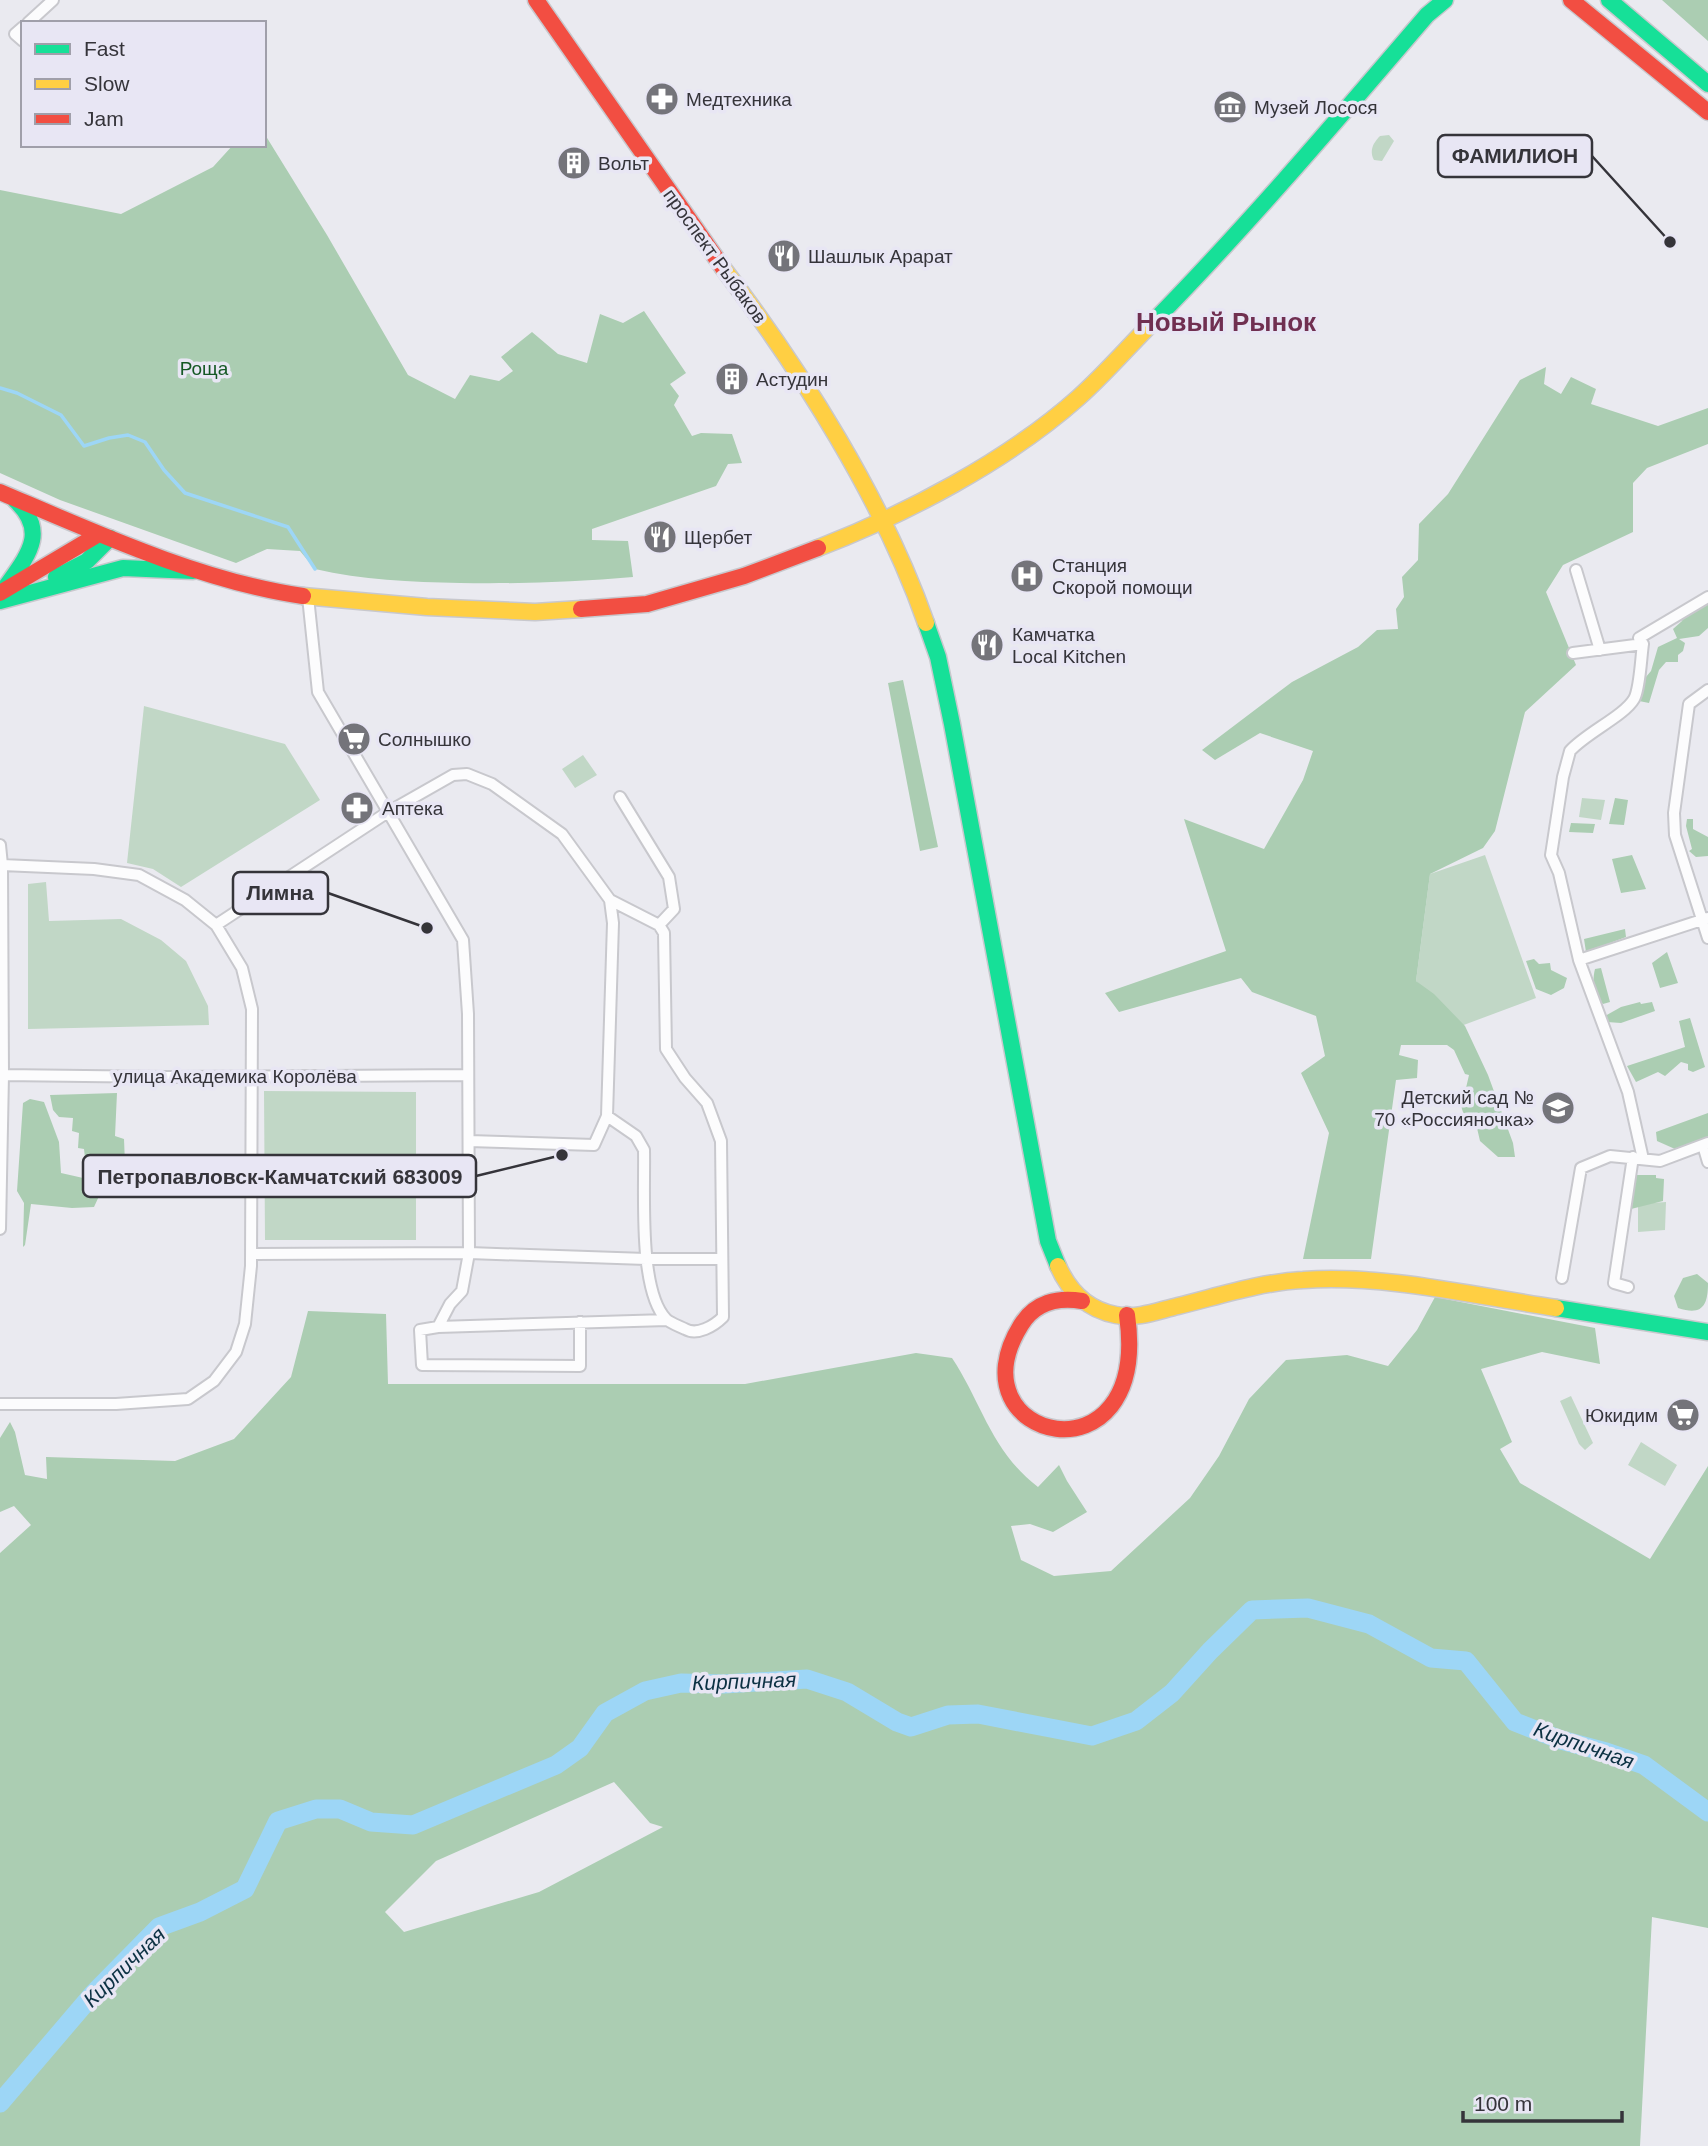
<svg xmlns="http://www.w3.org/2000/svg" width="1708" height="2146" viewBox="0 0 1708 2146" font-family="Helvetica,sans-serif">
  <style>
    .green { fill: #c1d7c6 }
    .forest { fill: #abcdb2; fill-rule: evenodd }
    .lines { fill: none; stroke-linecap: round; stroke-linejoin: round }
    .stream { stroke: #9dd6f6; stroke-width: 3.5 }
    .river { stroke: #9dd6f6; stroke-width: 19 }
    .street-casing { stroke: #c8c8cd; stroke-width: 14 }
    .fast-casing { stroke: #c8c8cd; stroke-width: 19 }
    .slow-casing { stroke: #c8c8cd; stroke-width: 19 }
    .jam-casing { stroke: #c8c8cd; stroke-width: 19 }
    .street { stroke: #fcfcfd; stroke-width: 10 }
    .fast { stroke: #16e098; stroke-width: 16 }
    .slow { stroke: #ffcf43; stroke-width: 16 }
    .jam { stroke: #f24e42; stroke-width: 16 }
    .labels { text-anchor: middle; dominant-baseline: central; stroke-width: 7; stroke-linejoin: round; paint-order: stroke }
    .poi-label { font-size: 19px; fill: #35343a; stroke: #e8e6f4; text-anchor: start }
    .street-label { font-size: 19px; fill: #35343a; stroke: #e8e6f4 }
    .park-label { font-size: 19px; fill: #155825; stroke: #e8e6f4 }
    .water-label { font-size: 21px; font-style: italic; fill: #0c3143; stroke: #e8e6f4 }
    .district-label { font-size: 26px; font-weight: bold; fill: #702f51; stroke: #e8e6f4 }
    .leader { fill: none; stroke: #35343a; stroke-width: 2.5 }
    .callout-dot { fill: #35343a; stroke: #e8e6f4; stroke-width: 2.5 }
    .callout { fill: #e8e6f4; stroke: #35343a; stroke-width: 2.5 }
    .callout-label { font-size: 21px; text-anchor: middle; font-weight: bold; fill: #35343a }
  </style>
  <rect width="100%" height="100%" fill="#eaeaf0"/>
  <path class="green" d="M1389,135l5,6 -12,20 -8,-1c-5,-9 -1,-17 6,-24z
    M144,706l141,38 35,56 -139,87 -28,-18 -26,-6z
    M583,755l14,20 -22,13 -13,-19z
    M1582,798l23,2 -4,20 -22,-3z
    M1485,855l51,143 -75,28 -45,-45 14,-107z
    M46,882l3,39 72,-2 40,21 25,21 22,45 1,19 -181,4v-145z
    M264,1091l152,1v148h-151z
    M1666,1202l-1,28 -27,2v-28z
    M1571,1396l22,47 -8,7 -6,-6 -19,-43z
    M1641,1442l36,23 -12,21 -37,-21z"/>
  <path class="forest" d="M1662,0h46v41z
    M264,133l63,102 81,140 47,24 15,-24 29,6 14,-10 -12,-14 31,-25 26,22 29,9 13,-49 23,9 21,-12 42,62 -16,11 9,12 -5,9 18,31 9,-3 31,1 10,29 -14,1 -12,22 -124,43v11l36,1 5,36c-58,5 -115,7 -173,6 -49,-1 -98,-3 -145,-14l-15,-18 -33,-2 -31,14 -176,-63 -60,-27v-283l121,24 92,-47 20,-22h31z
    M1546,367l-2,17 17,10 10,-17 25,12 -5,15 67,22 50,-18v36l-61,24 -14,15v49l-70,33 -17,27 30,73 -51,47 -30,119 -12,17 -53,26 -14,107 18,13 31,32 23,49 25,68 2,14h-17l-18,-16 -3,-13 -11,-6 -8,-26 8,-8 3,-13 -4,-1 -11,-24 -7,-5h-46l-2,10 19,5 -1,18 -21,2 -25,179h-68l26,-126 -28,-60 24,-17 -9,-40 -64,-24 -11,-14 -122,34 -14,-19 121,-42 -42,-132 80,30 39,-69 10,-29 -53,-18 -45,27 -13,-10 90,-68 66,-35 19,-17 21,-1 -2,-20 8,-12 -2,-20 16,-17 1,-36 29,-30 72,-114z
    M1708,603v25l-9,8 -20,3 6,4 -2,8 -5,4v7h-12l-7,8 -10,33 -10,-2 1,-17 11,-13 7,-24 19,-9 -4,-9 9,-8 3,-8z
    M903,680l35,167 -18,4 -32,-168z
    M1615,798l13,2 -4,25 -15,-1z
    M1687,819h6v10l15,8v19l-12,1 -7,-6 3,-2 -6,-23z
    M1571,823l24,1 -2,9 -24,-1z
    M1632,855l14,34 -25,4 -9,-34z
    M1625,929l1,8 -40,15 -2,-13z
    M1667,952l11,31 -18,5 -8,-25z
    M1534,959l5,5 11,-1 1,7 16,8 -3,10 -13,7 -15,-6 -10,-28z
    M1601,968l9,34 -7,2c-10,-8 -11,-23 -8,-35z
    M1640,1002l1,2 11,-2 3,9 -34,12 -14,-1 -2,-6 16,-9z
    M1690,1018l15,49 -12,5 -5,-2v-6l-7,-2 -16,14 -7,-4 -22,10 -9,-16 58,-19 -6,-26z
    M117,1093l-2,43 9,3 1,25 -25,-1 -4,-5h-11l-1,-9 -6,-1 1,-15 -7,-2 1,-13 -14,-1 -6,-7 -3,-15z
    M30,1099l14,3 15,40 2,31 31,7 8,14 -6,13 -22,1 -41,-4 -6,41 -2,2 1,-44 -7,-12 6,-88z
    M1708,1113v24l-33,12 -18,-8 -1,-9z
    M1633,1175h23v3l8,1 -1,22 -36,9z
    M1697,1274l11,9c0,23 -6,33 -30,25l-4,-12 9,-18z
    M1435,1297l160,31 5,36 -58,-12 -61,17 31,73 -12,7 20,34 130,76 58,-93v462l-56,-11 -12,229h-1640v-593l31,-28 -17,-19 -14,6v-74l10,-16 5,10 10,43 22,4 -1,-22 129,4 59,-22 57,-62 17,-66 78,3 2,70h357l171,-31 36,5c30,45 39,93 86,129l21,-22 8,16 20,31 -34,20 -23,-8 -19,2 10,34 33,16 57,-5 79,-73 29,-42 30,-57 37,-39 61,-5 41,11 29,-36zM614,1782l36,41 13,4 -124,65 -135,40 -19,-20 51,-51z"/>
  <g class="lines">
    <path class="stream" d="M0,388l17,5 44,22 23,31 25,-8 19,-3 17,7 19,28 21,23 103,34 27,42"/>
    <path class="river" d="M0,2103l93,-109 66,-67 41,-15 45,-23 33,-68 38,-12h24l31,13 42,3 143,-60 24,-17 25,-35 40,-22 36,-8 43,1 83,-5 40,13 50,30 14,5 37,-12 30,-1 114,22 44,-15 36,-28 38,-42 42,-41 56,-2 61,16 62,34 35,3 49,61 46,18 45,12 38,13 64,47"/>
    <defs>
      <path id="street" d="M28,23l25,-23
        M23,27l-8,7 8,7
        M1576,570l24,80
        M308,597l10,95 145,248 5,74 1,239 -7,38 -12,13 -12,23 229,-7
        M1573,653l70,-9
        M1708,690l-19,14 -15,109 1,22 33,103
        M620,797l49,80 5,32 -15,16
        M0,845l2,20 1,210 -3,154
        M216,925l172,-113 65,-37 14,-1 25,10 70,50 48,66 3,23 -6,193 -13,29 -125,-4
        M1579,960l129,-42
        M3,1075l163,2 302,-2
        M607,1116l29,20 8,14c1,40 -6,140 22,169 4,4 13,7 19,10 12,7 29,-3 38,-12l-2,-176 -14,-38 -22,-25 -19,-29 -2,-116 -5,-8 -49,-25
        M1703,1145l5,17
        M1643,1159l-15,-67 -49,-132 -20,-87 -8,-18 12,-78 7,-26c16,-18 54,-35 64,-52 6,-10 7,-42 9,-55l-4,-6 69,-41
        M251,1254l218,-1 177,6h76
        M1562,1278l19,-110 29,-12 50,5 48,-18
        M1628,1287l-14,-4 19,-126
        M438,1327l-18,3 2,35 158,1v-44
        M0,1404h116l72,-5 26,-18 22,-29 9,-28 6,-58 1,-257 -10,-41 -26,-43 -31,-25 -46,-25 -45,-6 -92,-4"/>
      <path id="fast" d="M1609,0l99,84
        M1153,322c96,-98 185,-203 274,-307l18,-15
        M56,577l31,-16 23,-23
        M7,585c22,-31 41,-54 8,-85
        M0,601l123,-33 70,3
        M926,623l12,34 14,67 96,517 10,25
        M1556,1308l152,24"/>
      <path id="slow" d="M723,268c79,104 160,232 203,355
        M818,548c88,-34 189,-87 260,-150 26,-23 50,-51 75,-76
        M303,596l124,11 108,5 46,-3
        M1058,1266c11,25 30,44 58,49 22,4 41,-4 62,-9 41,-10 83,-24 125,-26 81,-6 172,16 253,28"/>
      <path id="jam" d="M536,0l187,268
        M1571,0l137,112
        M0,492c94,40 203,90 303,104
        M0,593l99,-59
        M581,609l66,-5 97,-28 74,-28
        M1082,1301c-24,-4 -47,1 -61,24 -72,116 131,164 106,-10"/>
    </defs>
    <use href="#street" class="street-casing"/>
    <use href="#fast" class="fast-casing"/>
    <use href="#slow" class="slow-casing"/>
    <use href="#jam" class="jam-casing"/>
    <use href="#street" class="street"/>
    <use href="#fast" class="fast"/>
    <use href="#slow" class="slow"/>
    <use href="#jam" class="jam"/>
  </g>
  <defs>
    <symbol id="pharmacy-disc" viewBox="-11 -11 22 22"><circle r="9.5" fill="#74747a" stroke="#e8e6f4"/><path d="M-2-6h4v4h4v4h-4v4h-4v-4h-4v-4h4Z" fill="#fff"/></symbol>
    <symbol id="museum-disc" viewBox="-11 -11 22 22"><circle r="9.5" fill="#74747a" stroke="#e8e6f4"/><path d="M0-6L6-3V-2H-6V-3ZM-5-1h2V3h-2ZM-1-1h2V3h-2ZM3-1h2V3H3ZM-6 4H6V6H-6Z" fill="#fff"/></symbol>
    <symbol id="building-disc" viewBox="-11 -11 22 22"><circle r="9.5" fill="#74747a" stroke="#e8e6f4"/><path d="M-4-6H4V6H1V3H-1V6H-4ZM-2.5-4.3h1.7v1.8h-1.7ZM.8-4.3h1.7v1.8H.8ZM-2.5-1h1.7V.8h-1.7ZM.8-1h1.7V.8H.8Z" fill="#fff"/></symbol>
    <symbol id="restaurant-disc" viewBox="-11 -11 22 22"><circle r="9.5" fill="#74747a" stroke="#e8e6f4"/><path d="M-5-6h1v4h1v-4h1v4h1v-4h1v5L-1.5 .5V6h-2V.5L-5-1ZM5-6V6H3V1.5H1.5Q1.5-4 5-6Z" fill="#fff"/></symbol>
    <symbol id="hospital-disc" viewBox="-11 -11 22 22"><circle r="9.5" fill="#74747a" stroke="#e8e6f4"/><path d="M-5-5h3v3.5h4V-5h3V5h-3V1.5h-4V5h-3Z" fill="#fff"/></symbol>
    <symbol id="supermarket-disc" viewBox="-11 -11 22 22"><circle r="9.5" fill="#74747a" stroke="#e8e6f4"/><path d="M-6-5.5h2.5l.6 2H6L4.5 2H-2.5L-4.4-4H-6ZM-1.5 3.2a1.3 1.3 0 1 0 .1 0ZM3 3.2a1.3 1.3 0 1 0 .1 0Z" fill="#fff"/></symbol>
    <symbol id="school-disc" viewBox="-11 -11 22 22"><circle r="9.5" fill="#74747a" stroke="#e8e6f4"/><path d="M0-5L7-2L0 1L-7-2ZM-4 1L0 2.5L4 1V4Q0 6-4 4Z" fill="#fff"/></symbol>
  </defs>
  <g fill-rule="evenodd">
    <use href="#pharmacy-disc" x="643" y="80" width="38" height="38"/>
    <use href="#museum-disc" x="1211" y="88" width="38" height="38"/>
    <use href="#building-disc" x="555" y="144" width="38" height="38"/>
    <use href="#restaurant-disc" x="765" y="237" width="38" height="38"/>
    <use href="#building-disc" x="713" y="360" width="38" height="38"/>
    <use href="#restaurant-disc" x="641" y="518" width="38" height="38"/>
    <use href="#hospital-disc" x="1008" y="557" width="38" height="38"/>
    <use href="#restaurant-disc" x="968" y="626" width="38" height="38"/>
    <use href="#supermarket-disc" x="335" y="720" width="38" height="38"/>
    <use href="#pharmacy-disc" x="338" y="789" width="38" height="38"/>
    <use href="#school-disc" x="1539" y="1089" width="38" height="38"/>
    <use href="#supermarket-disc" x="1664" y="1396" width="38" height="38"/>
  </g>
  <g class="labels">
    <g class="poi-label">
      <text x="686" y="99">Медтехника</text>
      <text x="1254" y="107">Музей Лосося</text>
      <text x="598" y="163">Вольт</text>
      <text x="808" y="256">Шашлык Арарат</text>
      <text x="756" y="379">Астудин</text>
      <text x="684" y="537">Щербет</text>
      <text x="1052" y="565">Станция<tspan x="1052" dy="22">Скорой помощи</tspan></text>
      <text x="1012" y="634">Камчатка<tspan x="1012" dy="22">Local Kitchen</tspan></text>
      <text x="378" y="739">Солнышко</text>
      <text x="382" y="808">Аптека</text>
      <text x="1534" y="1097" text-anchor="end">Детский сад №<tspan x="1534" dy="22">70 «Россияночка»</tspan></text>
      <text x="1658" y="1415" text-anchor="end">Юкидим</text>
    </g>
    <g class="street-label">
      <text transform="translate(715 256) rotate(54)">проспект Рыбаков</text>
      <text x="235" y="1076">улица Академика Королёва</text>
    </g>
    <g class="park-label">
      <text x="204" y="368">Роща</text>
    </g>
    <g class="water-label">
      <text transform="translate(744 1681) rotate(-2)">Кирпичная</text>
      <text transform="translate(1584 1745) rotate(19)">Кирпичная</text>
      <text transform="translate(124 1967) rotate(-44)">Кирпичная</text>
    </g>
    <g class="district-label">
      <text x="1226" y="322">Новый Рынок</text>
    </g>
  </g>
  <path class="leader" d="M1670 242L1592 156M427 928L328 893M562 1155L476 1176"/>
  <g class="callout-dot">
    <circle cx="1670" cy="242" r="7"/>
    <circle cx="427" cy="928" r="7"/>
    <circle cx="562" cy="1155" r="7"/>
  </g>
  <g class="callout">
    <rect x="1438" y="135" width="154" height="42" rx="7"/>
    <rect x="233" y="872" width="95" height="42" rx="7"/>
    <rect x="83" y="1155" width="393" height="42" rx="7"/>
  </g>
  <g class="callout-label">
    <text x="1515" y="163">ФАМИЛИОН</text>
    <text x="280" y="900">Лимна</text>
    <text x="280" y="1184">Петропавловск-Камчатский 683009</text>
  </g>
  <rect x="21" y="21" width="245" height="126" fill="#e8e6f4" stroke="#a09faa" stroke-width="2"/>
  <rect x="35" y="44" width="35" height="10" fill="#16e098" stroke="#a09faa" stroke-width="2"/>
  <text x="84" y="56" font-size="21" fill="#35343a">Fast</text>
  <rect x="35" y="79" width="35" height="10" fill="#ffcf43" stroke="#a09faa" stroke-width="2"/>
  <text x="84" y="91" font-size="21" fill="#35343a">Slow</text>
  <rect x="35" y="114" width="35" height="10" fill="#f24e42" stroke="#a09faa" stroke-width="2"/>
  <text x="84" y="126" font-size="21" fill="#35343a">Jam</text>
  <path d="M1463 2111v10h159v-10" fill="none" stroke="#35343a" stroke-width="3.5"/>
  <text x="1474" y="2111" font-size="21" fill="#35343a" stroke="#e8e6f4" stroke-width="5" paint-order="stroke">100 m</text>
</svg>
